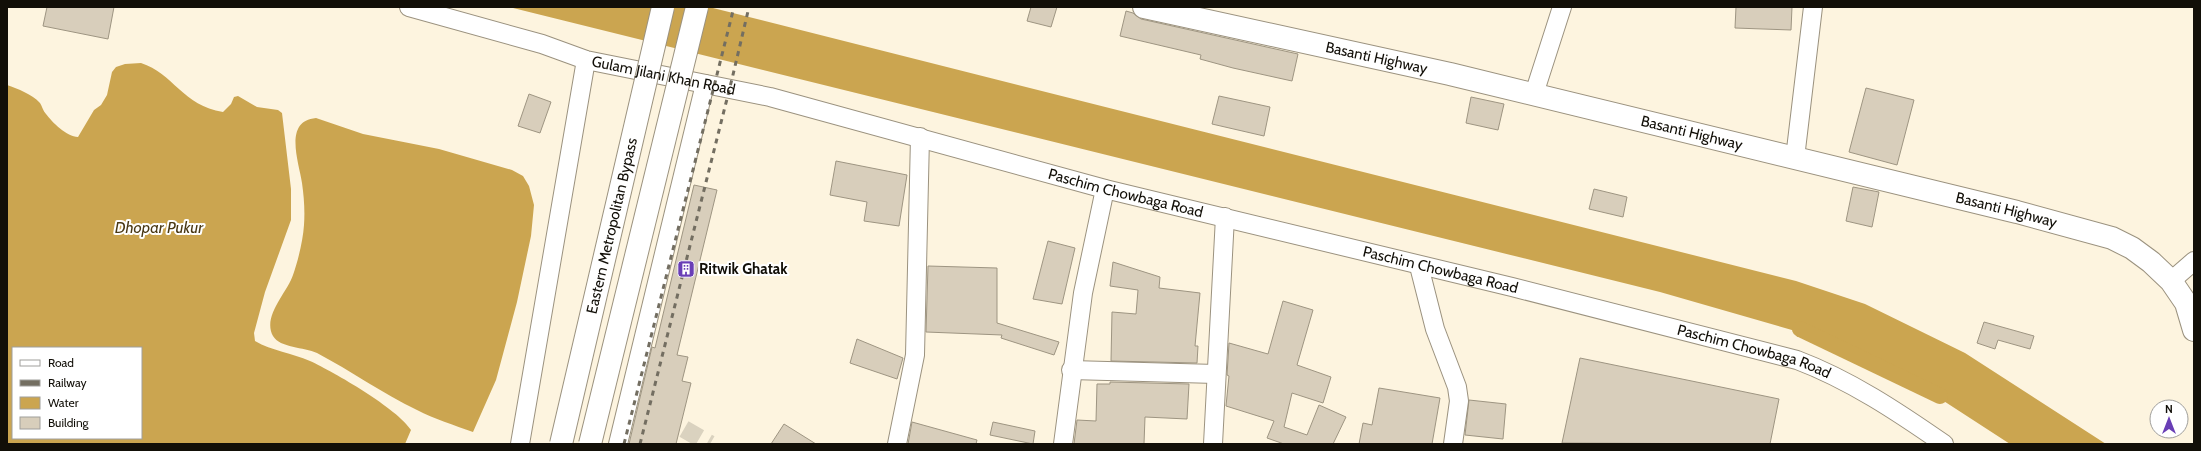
<svg xmlns="http://www.w3.org/2000/svg" width="2201" height="451" viewBox="0 0 2201 451" font-family="Cabin,sans-serif">
  <style>
    .water { fill: #cba550; fill-rule: evenodd }
    .lines { fill: none; stroke-linecap: round; stroke-linejoin: round }
    .canal { stroke: #cba550; stroke-width: 16 }
    .building { fill: #d8cebb; stroke: #9e9582 }
    .minor-tunnel { stroke: #dad2bf; stroke-width: 18; stroke-dasharray: 18 9; stroke-linecap: butt }
    .minor-casing { stroke: #9b927f; stroke-width: 20 }
    .major-casing { stroke: #9b927f; stroke-width: 24 }
    .minor { stroke: #fff; stroke-width: 18 }
    .major { stroke: #fff; stroke-width: 22 }
    .rail { stroke: #736e61; stroke-width: 3; stroke-dasharray: 5 5; stroke-linecap: butt }
    .major-bridge-casing { stroke: #9b927f; stroke-width: 24; stroke-linecap: butt }
    .major-bridge { stroke: #fff; stroke-width: 22 }
    .labels { text-anchor: middle; dominant-baseline: central; stroke-width: 4; stroke-linejoin: round; paint-order: stroke }
    .street-label { font-size: 15px; fill: #120f08; stroke: #fff }
    .poi-label { font-size: 15px; font-weight: bold; fill: #120f08; stroke: #fff; text-anchor: start }
    .water-label { font-size: 16px; font-style: italic; fill: #493814; stroke: #fff }
  </style>
  <rect width="100%" height="100%" fill="#fdf4df"/>
  <path class="water" d="M509,7h200l1087,274 69,23 100,49 141,91h-96l-94,-61 -72,-38 -184,-53z
    M141,63c32,10 42,43 82,49l8,-8 3,-7 4,-1 19,11 21,3 4,3 9,76v31l-26,72 -11,41 1,8c17,10 37,12 55,20 24,11 88,48 101,69l-6,14h-398v-359c11,4 25,9 33,18 2,3 3,8 6,11 6,8 21,23 32,23l16,-27 7,-5 6,-10 5,-23 4,-5 9,-3zM13,348h128v90h-128z
    M316,118l47,16 76,15 73,21 11,6 6,10 5,19 -3,31 -14,66 -21,78 -23,52c-19,-7 -39,-13 -56,-22 -35,-17 -66,-39 -100,-57 -13,-6 -37,-5 -44,-17 -11,-20 14,-43 20,-61 5,-14 10,-35 11,-50 1,-14 0,-28 -2,-42 -3,-21 -19,-62 14,-65z"/>
  <g class="lines">
    <path class="canal" d="M1800,329l140,67"/>
  </g>
  <path class="building" d="M47,7h67l-6,32 -65,-13z
    M1031,7h26l-6,20 -24,-6z
    M1736,7h56l-1,23 -56,-2z
    M1126,11l7,2 8,6 157,35 -6,27 -59,-13 -33,-9 1,-4 -81,-19z
    M1866,88l48,12 -17,65 -48,-13z
    M529,94l22,8 -11,31 -22,-7z
    M1219,96l51,11 -6,29 -52,-12z
    M1471,97l33,7 -6,26 -32,-7z
    M836,161l71,14 -8,51 -35,-5 3,-19 -37,-7z
    M694,185l23,5 -40,165 11,2 -6,24 9,2 -15,61h-47l23,-97 3,1z
    M1853,187l26,5 -7,35 -26,-6z
    M1594,189l33,8 -4,20 -34,-8z
    M1048,241l27,7 -13,56 -29,-5z
    M1113,262l47,15 -1,11 41,5 -5,53h3l-1,17 -86,-2 1,-49 24,2 2,-24 -28,-4z
    M928,266l69,2v55l62,19 -5,13 -53,-17 1,-3 -76,-3z
    M1283,301l30,9 -16,55 34,12 -8,26 -31,-10 -8,34 23,8 12,-30 27,12 -13,27h-49l-17,-6 7,-17 -48,-15 3,-30 -2,-1 2,-32 39,11z
    M1984,322l50,14 -4,13 -32,-9 -3,9 -18,-6z
    M857,339l46,19 -6,21 -47,-16z
    M1580,358l199,41 -9,45 -208,-1z
    M1110,382l79,2 -2,35 -42,-2 -1,27h-70l3,-24 19,1 1,-37h13z
    M1379,388l61,10 -8,46h-73l4,-21 9,2z
    M1469,400l37,4 -3,35 -38,-4z
    M912,422l65,18 -1,4h-68z
    M993,422l42,9 -2,13 -43,-9z
    M784,424l32,20h-45z"/>
  <g class="lines">
    <path class="minor-tunnel" d="M684,429l26,15"/>
    <defs>
      <g id="minor">
        <path id="s1" d="M409,7l133,37 44,16 184,37 335,92 407,98 285,73c53,20 101,52 147,84"/>
        <path d="M1534,94l28,-87"/>
        <path d="M1795,158l18,-151"/>
        <path d="M1419,266l16,63 22,58 2,14 -6,43"/>
        <path d="M2171,281l23,-20"/>
        <path d="M1071,370l145,4"/>
        <path d="M520,444l66,-384"/>
        <path d="M618,444l87,-360"/>
        <path d="M897,444l18,-89 5,-218"/>
        <path d="M1063,444l20,-151 22,-104"/>
        <path d="M1213,444l12,-227"/>
      </g>
      <g id="major">
        <path id="s2" d="M1144,7l306,67 567,138 95,26 20,10 19,14 20,19 15,22 8,27"/>
      </g>
    </defs>
    <use href="#minor" class="minor-casing"/>
    <use href="#major" class="major-casing"/>
    <use href="#minor" class="minor"/>
    <use href="#major" class="major"/>
    <path class="rail" d="M624,444l110,-437
      M640,444l92,-365 17,-72"/>
    <defs>
      <g id="major-bridge">
        <path id="s3" d="M561,444l102,-437"/>
        <path d="M590,444l107,-437"/>
      </g>
    </defs>
    <use href="#major-bridge" class="major-bridge-casing"/>
    <use href="#major-bridge" class="major-bridge"/>
  </g>
  <defs>
    <symbol id="building-square" viewBox="-11 -11 22 22"><rect x="-9" y="-9" width="18" height="18" rx="4" fill="#693eb6" stroke="#fff"/><path d="M-4-6H4V6H1V3H-1V6H-4ZM-2.5-4.3h1.7v1.8h-1.7ZM.8-4.3h1.7v1.8H.8ZM-2.5-1h1.7V.8h-1.7ZM.8-1h1.7V.8H.8Z" fill="#fff"/></symbol>
  </defs>
  <g fill-rule="evenodd">
    <use href="#building-square" x="676" y="259" width="20" height="20"/>
  </g>
  <g class="labels">
    <g class="street-label">
      <text stroke="none"><textPath href="#s2" startOffset="238">Basanti Highway</textPath></text>
      <text stroke="none"><textPath href="#s1" startOffset="264">Gulam Jilani Khan Road</textPath></text>
      <text stroke="none"><textPath href="#s2" startOffset="562">Basanti Highway</textPath></text>
      <text stroke="none"><textPath href="#s1" startOffset="741">Paschim Chowbaga Road</textPath></text>
      <text stroke="none"><textPath href="#s2" startOffset="886">Basanti Highway</textPath></text>
      <text stroke="none"><textPath href="#s3" startOffset="224">Eastern Metropolitan Bypass</textPath></text>
      <text stroke="none"><textPath href="#s1" startOffset="1065">Paschim Chowbaga Road</textPath></text>
      <text stroke="none"><textPath href="#s1" startOffset="1389">Paschim Chowbaga Road</textPath></text>
    </g>
    <g class="poi-label">
      <text x="699" y="269">Ritwik Ghatak</text>
    </g>
    <g class="water-label">
      <text x="159" y="227">Dhopar Pukur</text>
    </g>
  </g>
  <rect width="2201" height="451" fill="none" stroke="#120f08" stroke-width="16"/>
  <rect x="12" y="347" width="130" height="92" fill="#ffffff" stroke="#a09f9c"/>
  <rect x="20" y="360" width="20" height="6" fill="#ffffff" stroke="#a09f9c"/>
  <text x="48" y="367" font-size="12" fill="#120f08">Road</text>
  <rect x="20" y="380" width="20" height="6" fill="#736e61" stroke="#a09f9c"/>
  <text x="48" y="387" font-size="12" fill="#120f08">Railway</text>
  <rect x="20" y="397" width="20" height="12" fill="#cba550" stroke="#a09f9c"/>
  <text x="48" y="407" font-size="12" fill="#120f08">Water</text>
  <rect x="20" y="417" width="20" height="12" fill="#d8cebb" stroke="#a09f9c"/>
  <text x="48" y="427" font-size="12" fill="#120f08">Building</text>
  <g transform="translate(2169 419)"><circle r="19" fill="#ffffff" stroke="#a09f9c"/>
  <path d="M0-3L7 15L0 10L-7 15Z" fill="#693eb6"/>
  <text y="-6" font-size="11" font-weight="bold" text-anchor="middle" fill="#120f08">N</text>
  </g>
</svg>
